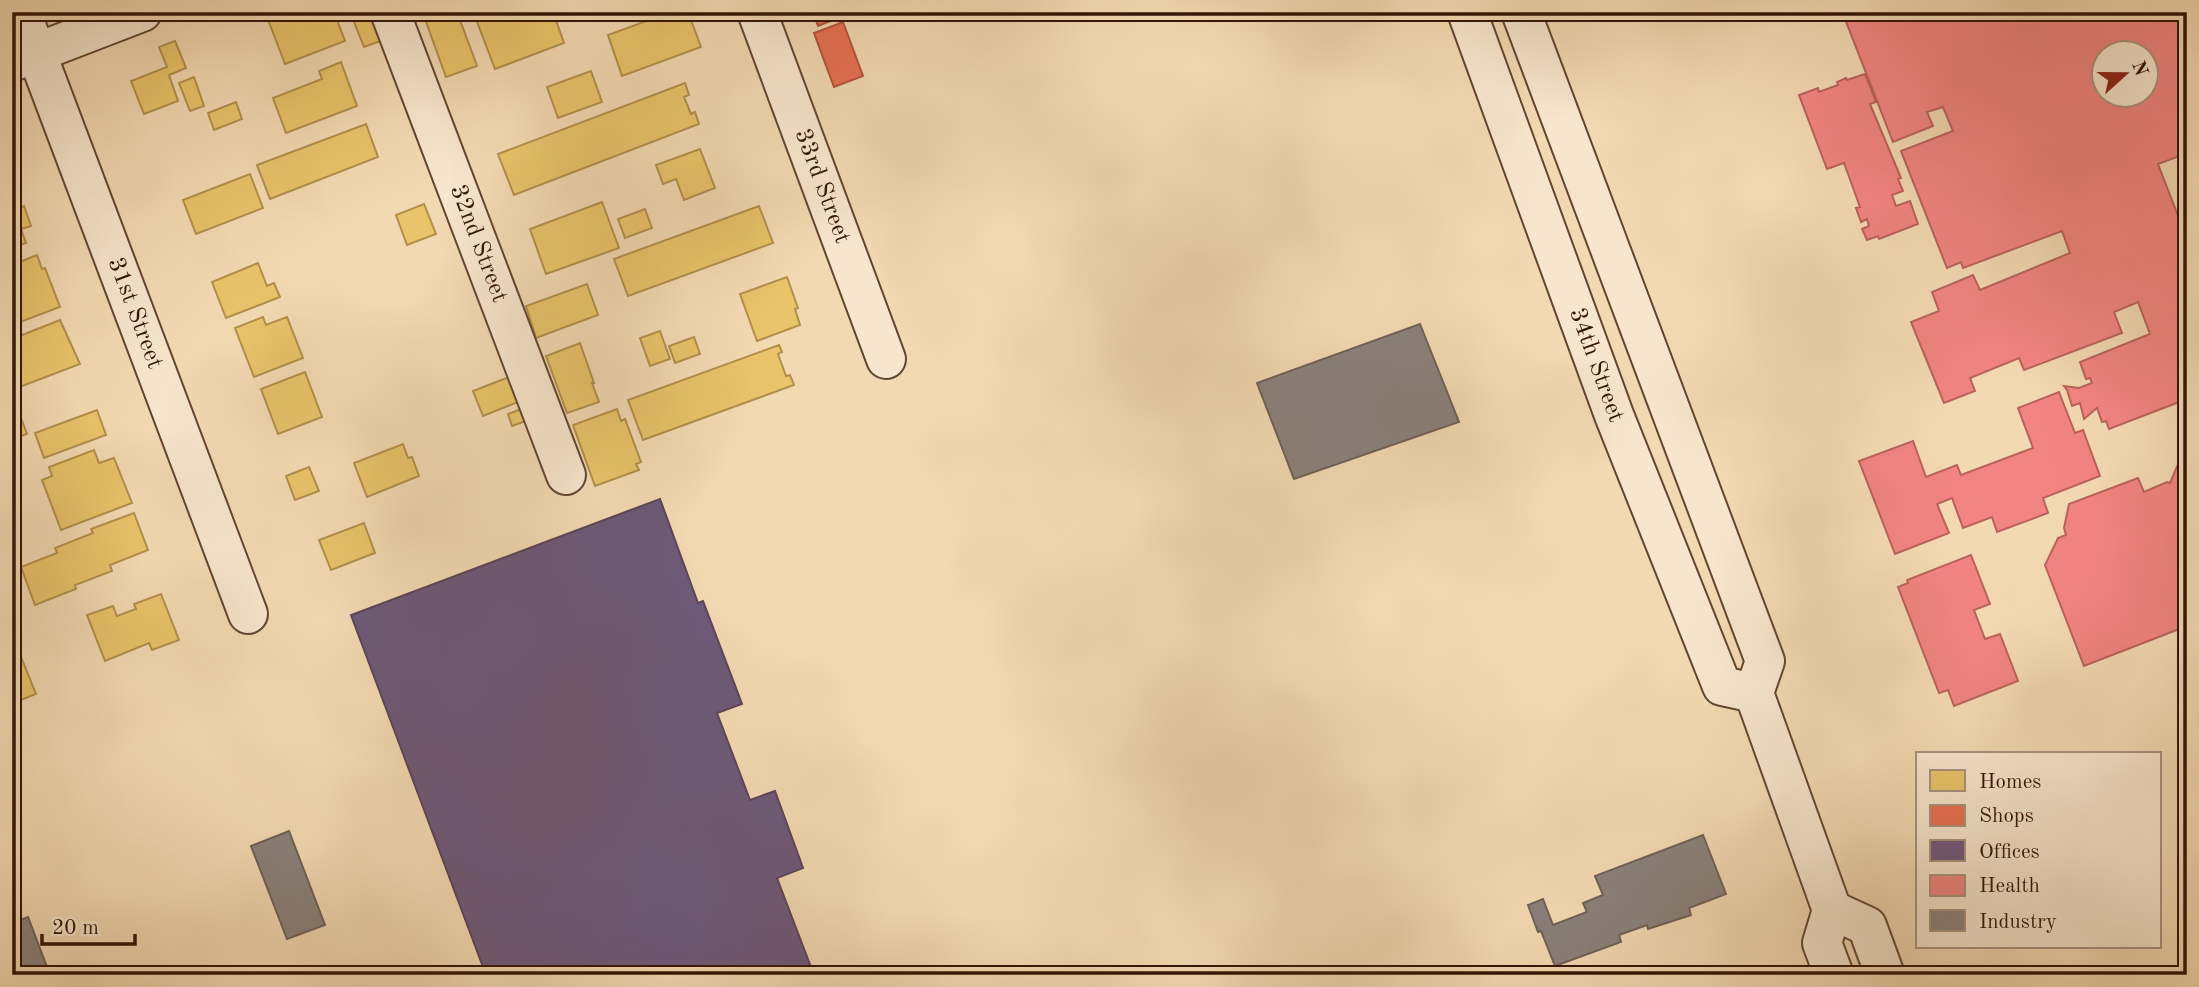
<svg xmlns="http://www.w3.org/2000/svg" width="2199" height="987" viewBox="0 0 2199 987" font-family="'Old Standard TT',serif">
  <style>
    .homes { fill: #e9c46a; stroke: #b28f4c; stroke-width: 2 }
    .shops { fill: #e76f51; stroke: #b1543a; stroke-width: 2 }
    .offices { fill: #6d597a; stroke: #5c4457; stroke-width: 2 }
    .health { fill: #f28482; stroke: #b9625d; stroke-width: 2; fill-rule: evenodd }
    .industry { fill: #8a817c; stroke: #706059; stroke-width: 2 }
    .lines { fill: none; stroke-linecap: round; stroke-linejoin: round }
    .minor-casing { stroke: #634531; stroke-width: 42 }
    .minor { stroke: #f7e6cd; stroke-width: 38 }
    .labels { text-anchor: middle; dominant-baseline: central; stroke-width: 7; stroke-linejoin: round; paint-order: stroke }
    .street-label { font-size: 24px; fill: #331406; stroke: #f7e6cd }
  </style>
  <rect width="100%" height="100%" fill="#f3d9b2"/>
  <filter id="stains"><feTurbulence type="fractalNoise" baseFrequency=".00286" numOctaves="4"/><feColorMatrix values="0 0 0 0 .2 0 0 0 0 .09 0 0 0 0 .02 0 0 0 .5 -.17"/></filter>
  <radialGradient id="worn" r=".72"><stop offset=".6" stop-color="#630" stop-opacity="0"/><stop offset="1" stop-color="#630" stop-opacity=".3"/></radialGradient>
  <path class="homes" d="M278,12h56l11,29 -60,23 -18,-47z
    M350,12h25l11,27 -22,8z
    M444,12h13l20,54 -31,11 -21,-58z
    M495,12h58l11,31 -69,26 -19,-50z
    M671,12h17l13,35 -79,29 -14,-41z
    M175,41l11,27 -17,7 9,26 -34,13 -13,-33 36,-14 -8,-20z
    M341,62l16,44 -71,27 -13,-35 49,-19 -3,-8z
    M591,71l11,31 -44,16 -11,-31z
    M194,77l10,29 -14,5 -11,-28z
    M685,83l4,12 -5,2 7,17 4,-2 4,12 -185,71 -16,-41z
    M236,102l6,17 -28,11 -6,-17z
    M366,124l12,33 -108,42 -13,-34z
    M700,149l15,39 -31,12 -8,-21 -13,5 -7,-19z
    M250,174l13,34 -67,26 -13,-34z
    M602,202l17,46 -73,26 -16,-45z
    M12,204h2l2,5 8,-3 7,20 -10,3 5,14 -14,5z
    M424,204l12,30 -29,11 -11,-30z
    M759,206l14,37 -145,53 -14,-37z
    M645,209l7,19 -27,10 -7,-19z
    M37,255l5,14 3,-1 15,39 -48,18v-60z
    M258,263l9,23 7,-3 6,14 -54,21 -14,-36z
    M787,277l11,31 -3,1 5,16 -43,16 -17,-47z
    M587,284l11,31 -62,23 -10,-32z
    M263,317l3,8 21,-8 16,41 -49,19 -19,-49z
    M60,320l20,44 -63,24 -5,-11v-3l3,-1 -3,-7v-27z
    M660,331l10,28 -20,7 -10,-28z
    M694,337l6,17 -25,9 -6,-17z
    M580,343l14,40h-2l7,19 -32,11 -21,-57z
    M779,345l3,7 -4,2 8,22 4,-1 4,10 -151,55 -15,-40z
    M305,372l17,45 -44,17 -17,-45z
    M514,375l9,25 -40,16 -10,-25z
    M12,394l15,40 -15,5z
    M521,409l5,12 -14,5 -4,-12z
    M617,409l4,12 4,-2 16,43 -5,2 3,6 -44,16 -22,-61z
    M97,410l9,25 -62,23 -9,-25z
    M403,444l5,14 4,-1 7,19 -52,21 -13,-34z
    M94,450l5,13 15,-5 18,45 -71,27 -19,-50 10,-4 -3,-9z
    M309,467l10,24 -24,9 -9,-24z
    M134,513l14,37 -38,15 2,6 -37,14 1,4 -41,16 -14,-38 36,-14 -2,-5 38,-15 -2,-4z
    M364,523l11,30 -44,17 -12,-30z
    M161,594l18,46 -27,10 -3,-7 -44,18 -18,-46 26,-9 4,10 19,-7 -2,-5z
    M15,642l21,52 -23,9 -1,-60z"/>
  <path class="shops" d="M813,12h26l2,5 -23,9z
    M843,22l20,54 -29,11 -20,-54z"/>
  <path class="offices" d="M660,499l38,104 5,-2 39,103 -25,9 33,87 25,-9 28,77 -26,10 37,97h-328l-135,-360z"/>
  <path class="health" d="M1863,12h324v141l-29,11 29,75v160l-78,30 -3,-8 -4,1 -5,-14 -13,11 -4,-16 -8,3 -5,-16 -3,-4 15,2 13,-5 -2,-5 -4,1 -6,-17 70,-28 -12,-32 -24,10 8,21 -98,37 -5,-12 -49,20 5,13 -31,12 -33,-81 28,-11 -7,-19 41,-17 7,15 90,-37 -8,-22 -99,37 -2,-6 -14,6 -46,-117 52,-20 -10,-24 -16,5 6,14 -40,16 -48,-123zM2104,52h42v42h-42z
    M1865,74l11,28 -6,2 31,74 -3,1 5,12 -11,4 4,11 14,-5 8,23 -39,15 -1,-3 -11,4 -5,-11 7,-3 -2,-7 -6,3 -5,-14 4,-1 -16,-44 -17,6 -28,-74 19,-7 1,4 19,-7 -1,-3 9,-4 1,2z
    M2059,392l16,41 8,-3 17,46 -57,22 5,15 -51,19 -5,-15 -29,11 -11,-30 -15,6 12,29 -54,21 -36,-93 54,-20 13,36 31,-12 4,10 72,-27 -15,-40z
    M2187,459v167l-103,40 -39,-101 13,-27 8,-3 -2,-7 5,-24 69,-26 6,14 23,-10 3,1 9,-21z
    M1971,555l19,49 -16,6 11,29 15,-5 18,47 -64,25 -6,-16 -9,3 -41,-106 10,-4 -1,-3z"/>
  <path class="industry" d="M1420,324l39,98 -165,57 -37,-96z
    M289,831l36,94 -38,14 -36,-93z
    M1703,835l23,59 -37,14 2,7 -43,14 -1,-4 -28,10 2,7 -66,24 -14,-35 -3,1 -10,-27 15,-6 10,26 34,-13 -4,-9 20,-8 -8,-19z
    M12,914l3,8 13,-5 22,58h-38z"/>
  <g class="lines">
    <defs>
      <g id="minor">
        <path id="s1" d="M21,12l227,602"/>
        <path id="s2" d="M390,12l176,463"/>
        <path id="s3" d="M757,12l129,347"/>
        <path id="s4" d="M1467,12l147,403 108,271 32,7"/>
        <path d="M1521,12l244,649 -11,32 78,217 -10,33 12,32"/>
        <path d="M12,62l130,-50"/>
        <path d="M1832,910l35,16 18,49"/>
      </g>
    </defs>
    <use href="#minor" class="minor-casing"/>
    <use href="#minor" class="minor"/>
  </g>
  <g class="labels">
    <g class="street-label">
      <text stroke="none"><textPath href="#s3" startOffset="186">33rd Street</textPath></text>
      <text stroke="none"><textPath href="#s2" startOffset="248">32nd Street</textPath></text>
      <text stroke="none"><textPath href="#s1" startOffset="322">31st Street</textPath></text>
      <text stroke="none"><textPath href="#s4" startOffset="376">34th Street</textPath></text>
    </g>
  </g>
  <rect width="2199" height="987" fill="none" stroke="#f3d9b2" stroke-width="42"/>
  <rect x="14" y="14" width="2171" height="959" fill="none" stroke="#331406" stroke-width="3.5"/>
  <rect x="21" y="21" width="2157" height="945" fill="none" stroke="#331406" stroke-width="2"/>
  <rect x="1916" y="752" width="245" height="196" fill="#f7e6cd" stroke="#a9927d" stroke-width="2"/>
  <rect x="1930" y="770" width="35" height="21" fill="#e9c46a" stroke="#a9927d" stroke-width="2"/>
  <text x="1979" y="788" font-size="21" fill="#331406">Homes</text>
  <rect x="1930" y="805" width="35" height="21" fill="#e76f51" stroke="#a9927d" stroke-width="2"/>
  <text x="1979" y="822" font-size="21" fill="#331406">Shops</text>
  <rect x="1930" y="840" width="35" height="21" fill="#6d597a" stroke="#a9927d" stroke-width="2"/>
  <text x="1979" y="858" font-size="21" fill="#331406">Offices</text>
  <rect x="1930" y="875" width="35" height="21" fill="#f28482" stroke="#a9927d" stroke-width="2"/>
  <text x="1979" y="892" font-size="21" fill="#331406">Health</text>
  <rect x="1930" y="910" width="35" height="21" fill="#8a817c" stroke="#a9927d" stroke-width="2"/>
  <text x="1979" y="928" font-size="21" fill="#331406">Industry</text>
  <g transform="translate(2125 74) rotate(69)"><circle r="33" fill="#f7e6cd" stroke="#a9927d" stroke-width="2"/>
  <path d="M0-5L12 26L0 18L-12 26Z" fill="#8f2418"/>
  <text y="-10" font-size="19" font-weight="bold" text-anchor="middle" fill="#331406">N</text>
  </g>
  <path d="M42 934v10h93v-10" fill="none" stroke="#331406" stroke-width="3.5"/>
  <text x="52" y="934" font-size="21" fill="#331406" stroke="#f7e6cd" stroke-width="5" paint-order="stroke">20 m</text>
  <rect width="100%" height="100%" filter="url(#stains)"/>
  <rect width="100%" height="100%" fill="url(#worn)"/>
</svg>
